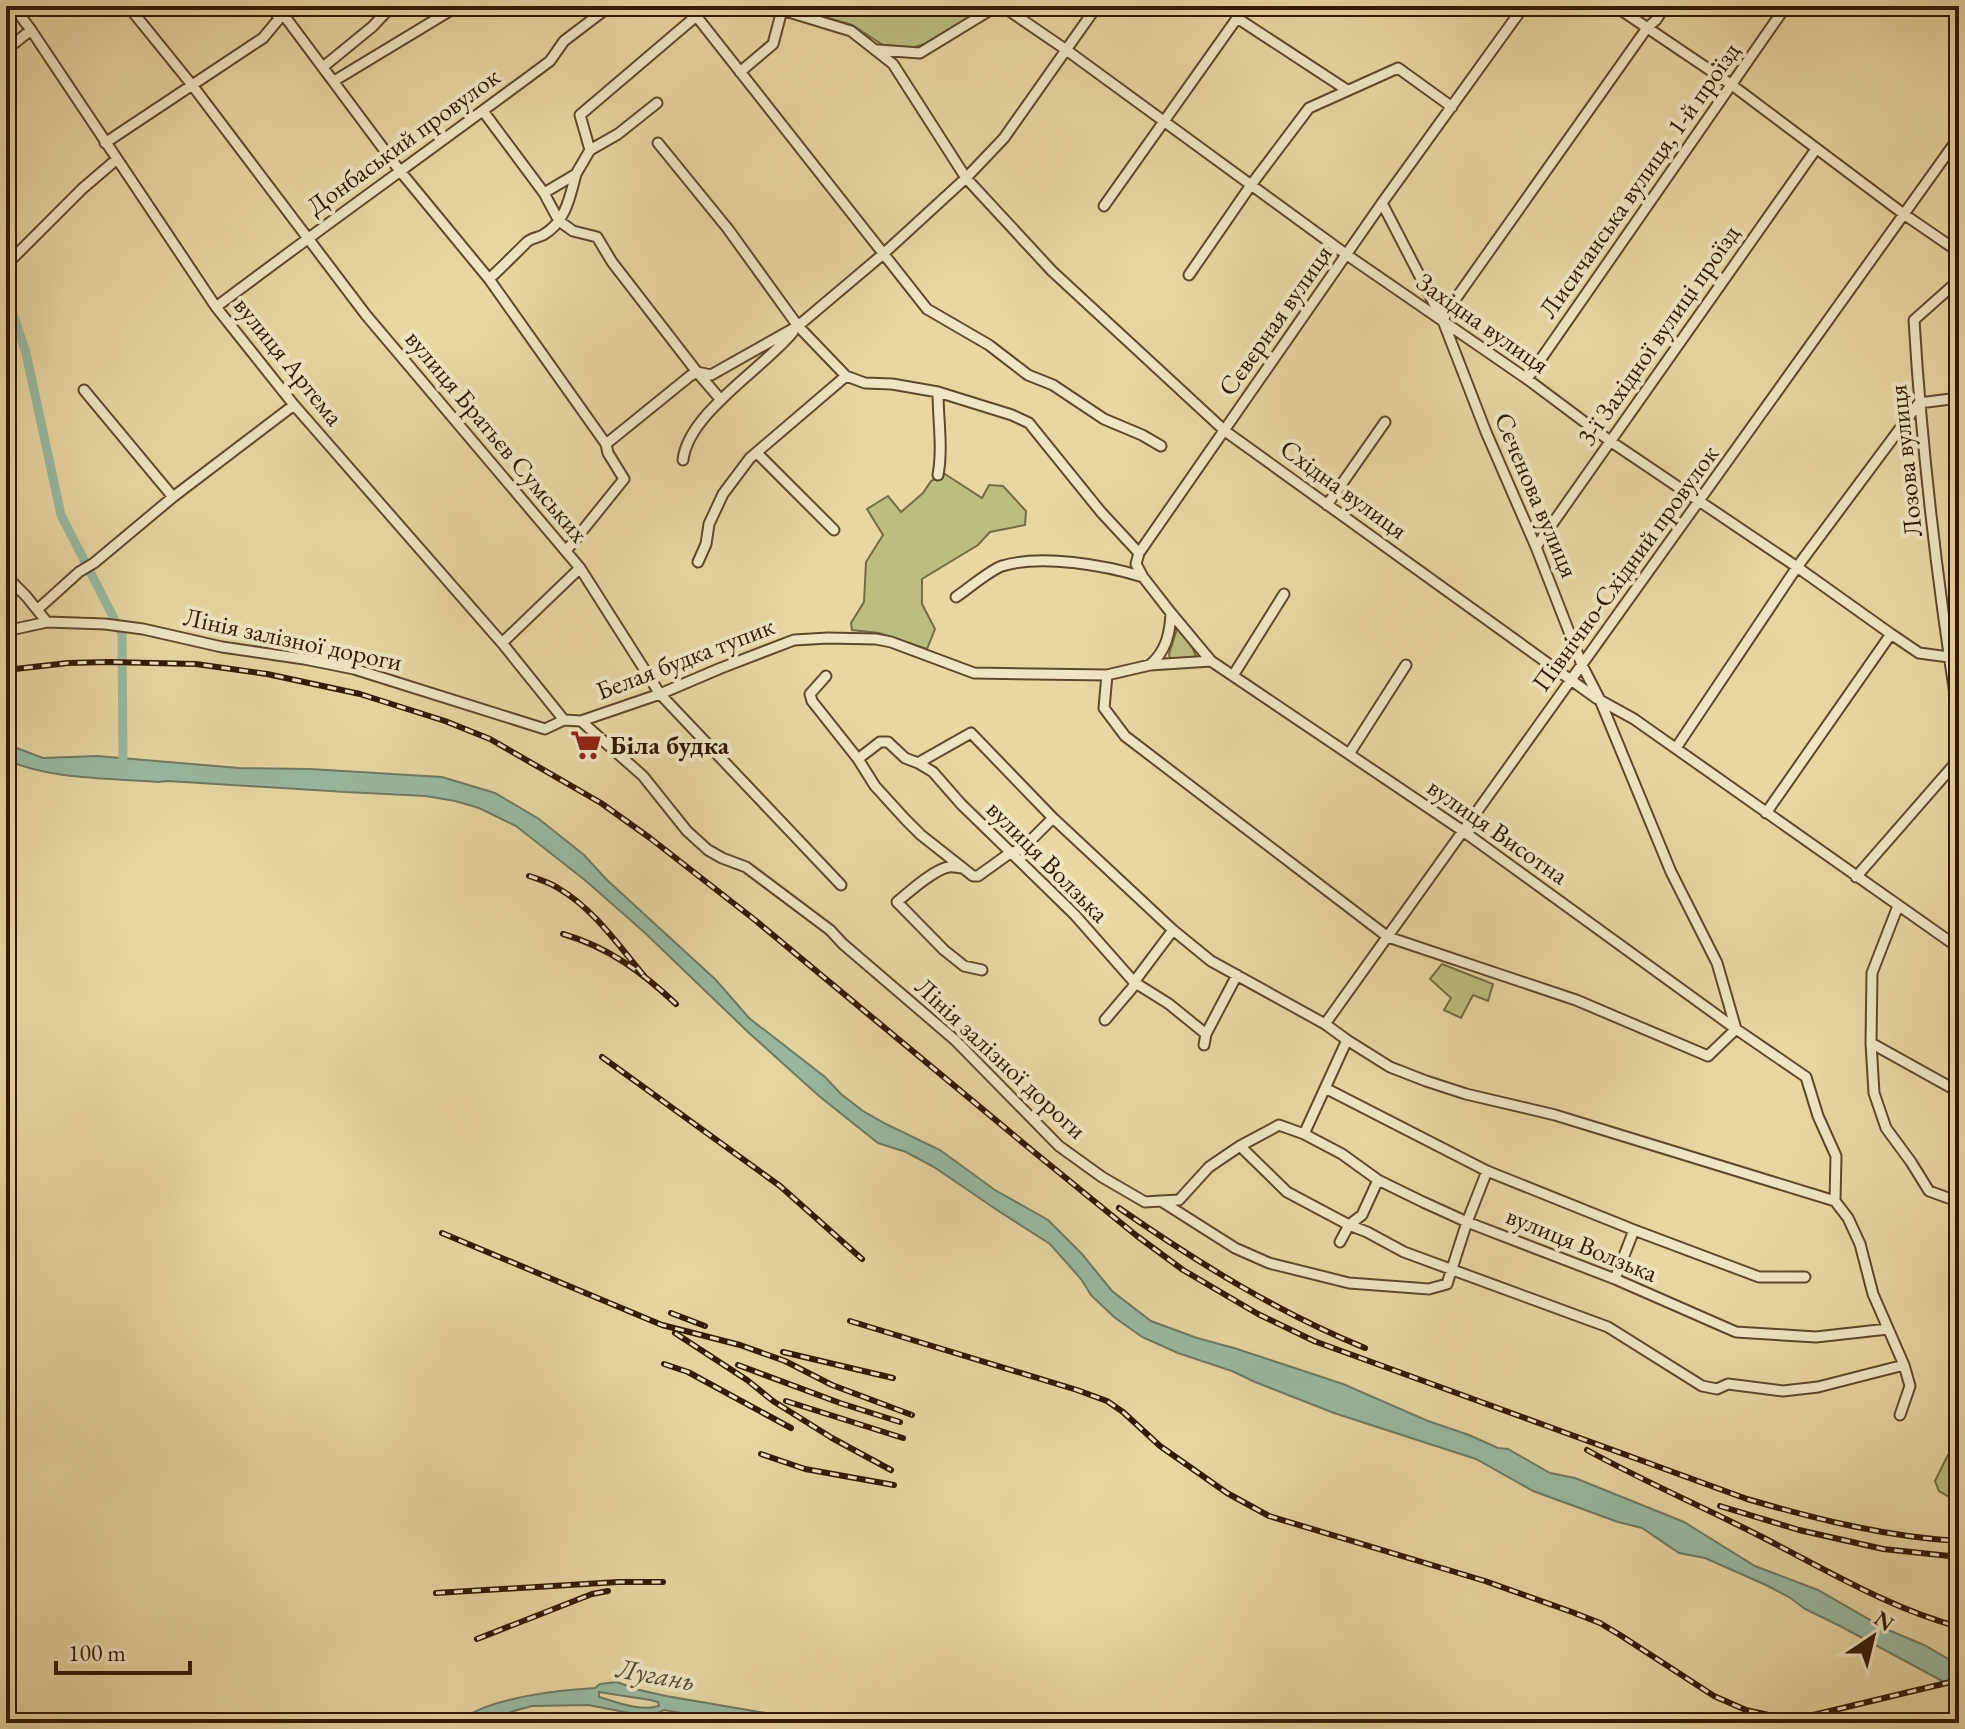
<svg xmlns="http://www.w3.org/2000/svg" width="1965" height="1729" viewBox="0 0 1965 1729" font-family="'EB Garamond',serif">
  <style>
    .green { fill: #bbbd81; stroke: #766b42; stroke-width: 2 }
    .water { fill: #98baa2; stroke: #6f7a63; stroke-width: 2; fill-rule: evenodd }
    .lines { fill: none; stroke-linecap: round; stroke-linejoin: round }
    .canal { stroke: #98baa2; stroke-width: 9 }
    .minor-casing { stroke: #60482c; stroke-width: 13 }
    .minor { stroke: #f0e5c3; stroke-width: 9 }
    .rail-casing { stroke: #321904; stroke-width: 6 }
    .rail { stroke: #f0e5c3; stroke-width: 3; stroke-dasharray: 9; stroke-linecap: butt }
    .labels { text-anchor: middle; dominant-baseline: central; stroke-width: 8; stroke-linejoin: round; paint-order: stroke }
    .street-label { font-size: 26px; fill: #321904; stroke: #f0e5c3 }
    .poi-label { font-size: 26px; font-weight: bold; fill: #321904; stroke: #f0e5c3; text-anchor: start }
    .water-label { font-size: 28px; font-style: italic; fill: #514933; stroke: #f0e5c3 }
  </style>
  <rect width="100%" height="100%" fill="#e8d7a3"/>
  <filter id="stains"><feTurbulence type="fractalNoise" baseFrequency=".0025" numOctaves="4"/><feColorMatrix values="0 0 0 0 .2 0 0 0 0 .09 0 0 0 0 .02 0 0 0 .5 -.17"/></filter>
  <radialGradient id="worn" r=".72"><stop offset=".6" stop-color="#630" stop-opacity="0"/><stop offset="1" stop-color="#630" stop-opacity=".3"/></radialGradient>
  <path class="green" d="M787,6h199l-45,33 -30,9 -28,-3 -31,-20z
    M945,474l37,24 7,-13 14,1 23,25 -1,14 -35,7 -12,13 -56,34v25l13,25 -8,20 -48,-16 -27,-3 -1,-7 13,-21 2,-40 17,-27 -16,-26 21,-13 13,16 22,-19 8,-12z
    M1177,629l3,2 13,18 3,7 -2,2 -24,1 -1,-5z
    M1442,964l51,20 -5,17 -15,-6 -12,23 -17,-8 7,-12 -21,-19z
    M1959,1447v53l-3,1 -17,-10 -4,-10 13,-26z"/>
  <path class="water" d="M6,744l37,14 54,-2 142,12 71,1 132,8 53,16 44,26 45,36 23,25 109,100 33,38 76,59 16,17 22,17 23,13 54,26 55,40 53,30 34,34 30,37 39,30 46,17 37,10 109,36 85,37 41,14 29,13 10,1 42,24 25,5 109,44 71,44 63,24 68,39 38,16 35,20v25l-119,-64 -35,-17 -16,-12 -23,-12 -61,-27 -26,-5 -37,-25 -24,-6 -85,-31 -57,-32 -142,-46 -79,-31 -23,-11 -54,-18 -36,-16 -28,-20 -23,-22 -10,-16 -31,-35 -53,-34 -63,-43 -28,-15 -28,-9 -59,-47 -71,-64 -104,-100 -58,-51 -70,-55 -37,-18 -24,-7 -29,-5 -80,-4 -178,-11 -10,1c-50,-4 -105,-2 -152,-22z
    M617,1682l18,7 31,7 159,27h-87l-74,-13 -9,4 -25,-1 -42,-8 -56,1 -15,4 -38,13h-21c25,-25 102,-33 137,-35l5,-4zM599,1692l51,8 8,2 1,4c-19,6 -42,-4 -60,-9z"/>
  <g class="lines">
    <path class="canal" d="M6,293l20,60 35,162 61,119 1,134"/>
    <defs>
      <path id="minor" d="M13,6l18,24 185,277 78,98 208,238 62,77
        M128,6l64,79 174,230 214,253 80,126 181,191
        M271,6l8,12
        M769,6l82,25 42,33 73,114 86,93 173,160 371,267 38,21 325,229
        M1002,6l63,43 282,206 180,124 83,62 187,126 94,67 28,19 30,4 10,-2
        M1245,6l-8,12 110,72
        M1615,6l117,79 173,130 54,37
        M283,14l117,157 89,108 117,165 2,9 16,26 -58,72
        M697,17l230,292 62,36 39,30 25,10 51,34 38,16 19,11
        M6,50l25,-20
        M878,50l42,3 77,-47
        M323,67l49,-40 20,-21
        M740,72l33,-28 9,-34
        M334,81l124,-75
        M483,111l61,82 15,28 14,10 24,6 15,25 85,110 24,28
        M105,143l158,-105 20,-24 10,-8
        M658,143l70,86 70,97 48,50 19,7 27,1 46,8 74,23 17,8 72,89 38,41
        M590,150l28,-16 39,-31
        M544,193l32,-19 14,-24 -10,-35 128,-109
        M1104,206l136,-192
        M6,265l76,-76 35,-30
        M1189,275l62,-90 58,-77 89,-40 54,39
        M489,279c13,-12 25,-24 37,-36 4,-5 11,-5 17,-8 23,-13 27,-39 33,-61
        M1959,280l-45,40c8,134 24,268 45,400
        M216,307c110,-83 223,-163 334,-246l14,-20 46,-35
        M1443,321l4,-10 200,-283 9,-8 9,-14
        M1527,379l259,-373
        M84,390l89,107
        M606,444l84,-68 7,-4 14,3 87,-49 84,-71 84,-77 38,-40 93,-132
        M757,453l77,77
        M683,460c5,-47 81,-92 110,-128
        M938,475c5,-27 0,-55 0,-83
        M1327,505l58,-83
        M1536,547l280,-398
        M698,562l8,-18 3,-20 14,-30 27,-36 96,-82
        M6,576l20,20 21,26
        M956,597c12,-8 34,-27 46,-31 39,-12 103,-1 141,11
        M38,609l41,-37 15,-9 79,-66 121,-92
        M1171,613l40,48
        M6,631l41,-9 58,2 38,5 79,18 82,12 50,10 191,60 19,-9 17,1 79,-27 61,-26 73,-28 34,-2 48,1 15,3 83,31 133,2 43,-10 61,-4 252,170 273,198 70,48 12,39 18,40 -1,45
        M502,643l78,-75
        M1150,665c16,-14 20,-31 21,-52l-28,-36 -7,-13 3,-11 243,-350 142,-197
        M1234,674l50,-80
        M1107,675l-3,33 21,28 263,201 188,63 132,56 28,-27 -19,-66 -46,-91 -71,-172 -18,-35 -46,-118 -50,-115 -43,-111 -61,-118
        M826,676l-16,18 2,7 46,58 17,27 30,33 16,16 52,41h5l32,-23 12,-4 31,-31
        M581,721l62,55 44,55 21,19 14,8 24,9 84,63 13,14 112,96 104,106 43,31 43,25 16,-1 74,47 34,15 80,20 80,6 18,-5 20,-62 20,-51
        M1676,748l121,-181 122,-164 40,-5
        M1349,754l57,-89
        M858,759l22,-17h8l17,16 13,5 15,9 28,32 113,110 60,68 35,22 37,30
        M918,763l53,-30 82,85 120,112 38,31 114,63 22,16 43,27 36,14 40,13 89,21 280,86 13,17 12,26 13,50 31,71 6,21 -10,29
        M1766,813l125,-179
        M962,868c-4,0 -9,-2 -13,-1 -15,2 -40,25 -52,35l47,48 20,16 18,4
        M1856,877l103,-118
        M1898,906l-26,67 -1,70 3,50 12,35 25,34 18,29 30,11
        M1105,1020l28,-33 1,-5 39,-52
        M1325,1024l634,-887
        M1871,1043l88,49
        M1204,1045l2,-11 31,-59
        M1325,1088l162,83 147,59 125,47h46
        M1304,1134l43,-94
        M1240,1146l47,46 62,33 18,7 37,20 204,75 94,59 15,3 11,-5 55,7 35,-4 86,-22
        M1161,1201l18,-1 30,-33 31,-21 39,-21 25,9 38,20 36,26 45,22 44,20 148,57 121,53 80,5 72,-8
        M1340,1242l9,-17 13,-10 16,-35
        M1615,1279l19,-49"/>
    </defs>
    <use href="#minor" class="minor-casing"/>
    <use href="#minor" class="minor"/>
    <defs>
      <path id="rail" d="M6,670l62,-7 42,-1 86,2 71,10 93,20 85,27 45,18 111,64 49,35 105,82 279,232 103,84 46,34 75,44 56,27 433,158c69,20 140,38 212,42
        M529,876c9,3 20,6 29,12 36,21 60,57 87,89
        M563,934c45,13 79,38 113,70
        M602,1057l178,129 82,73
        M1119,1208c78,54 158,104 246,140
        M442,1233l220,92 78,20 45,16 47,24 80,30
        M671,1313l34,13
        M850,1321l227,69 30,11 16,11 37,34 67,47 42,23 216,65 87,31 28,11 20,12 94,61 32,14 27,6 32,1 154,-37
        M675,1333l72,47 26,21 59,37 59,32
        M783,1352l110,26
        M664,1364l24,8 103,56
        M738,1365l102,38 60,19
        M786,1401l117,37
        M1587,1450c56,31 114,56 171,85 65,33 130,73 201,92
        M761,1454l44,15 89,16
        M1720,1506l79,24 84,19 76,8
        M436,1593l182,-11h45
        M477,1639l115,-45 16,-3"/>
    </defs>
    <use href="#rail" class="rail-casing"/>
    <use href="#rail" class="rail"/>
  </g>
  <defs>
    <symbol id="supermarket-bare" viewBox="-9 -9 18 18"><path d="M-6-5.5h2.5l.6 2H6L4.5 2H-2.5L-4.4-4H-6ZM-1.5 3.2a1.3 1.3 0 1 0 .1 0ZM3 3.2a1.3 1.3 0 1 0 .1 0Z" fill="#8f2418" stroke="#f0e5c3" stroke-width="2.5" paint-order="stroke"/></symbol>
  </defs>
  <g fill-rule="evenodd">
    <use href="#supermarket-bare" x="564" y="723" width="44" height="44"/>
  </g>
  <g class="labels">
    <g class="street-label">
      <text transform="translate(403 141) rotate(-36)">Донбаський провулок</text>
      <text transform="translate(1639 180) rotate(-55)">Лисичанська вулиця, 1-й проїзд</text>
      <text transform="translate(1275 320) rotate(-55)">Сєвєрная вулиця</text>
      <text transform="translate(1483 323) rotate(35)">Західна вулиця</text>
      <text transform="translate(1658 335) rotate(-55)">3-ї Західної вулиці проїзд</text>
      <text transform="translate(289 361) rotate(51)">вулиця Артема</text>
      <text transform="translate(497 436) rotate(50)">вулиця Братьєв Сумських</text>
      <text transform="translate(1905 461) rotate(-96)">Лозова вулиця</text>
      <text transform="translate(1344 489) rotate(36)">Східна вулиця</text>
      <text transform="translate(1537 495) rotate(67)">Сєченова вулиця</text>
      <text transform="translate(1625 568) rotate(-54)">Північно-Східний провулок</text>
      <text transform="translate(293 639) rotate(12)">Лінія залізної дороги</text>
      <text transform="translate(685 658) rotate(-21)">Белая будка тупик</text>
      <text transform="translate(1498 831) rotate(35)">вулиця Висотна</text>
      <text transform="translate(1048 861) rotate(45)">вулиця Волзька</text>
      <text transform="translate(1001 1058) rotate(43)">Лінія залізної дороги</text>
      <text transform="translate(1582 1244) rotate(22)">вулиця Волзька</text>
    </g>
    <g class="poi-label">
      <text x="610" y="745">Біла будка</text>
    </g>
    <g class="water-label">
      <text transform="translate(656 1674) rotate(10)">Лугань</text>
    </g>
  </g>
  <rect width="1965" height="1729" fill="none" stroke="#e8d7a3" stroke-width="32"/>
  <rect x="8" y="8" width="1949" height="1713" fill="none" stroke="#321904" stroke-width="4"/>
  <rect x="16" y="16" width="1933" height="1697" fill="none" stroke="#321904" stroke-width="2"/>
  <g transform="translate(1873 1637) rotate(35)" stroke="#f0e5c3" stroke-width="6" paint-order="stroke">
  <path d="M0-6L14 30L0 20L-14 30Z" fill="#321904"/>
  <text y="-12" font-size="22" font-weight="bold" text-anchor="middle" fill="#321904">N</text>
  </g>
  <path d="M56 1661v12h134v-12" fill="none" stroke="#321904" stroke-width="4"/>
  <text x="68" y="1661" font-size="24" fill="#321904" stroke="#f0e5c3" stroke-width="6" paint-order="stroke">100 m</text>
  <rect width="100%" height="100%" filter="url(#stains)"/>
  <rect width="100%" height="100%" fill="url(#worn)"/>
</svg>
